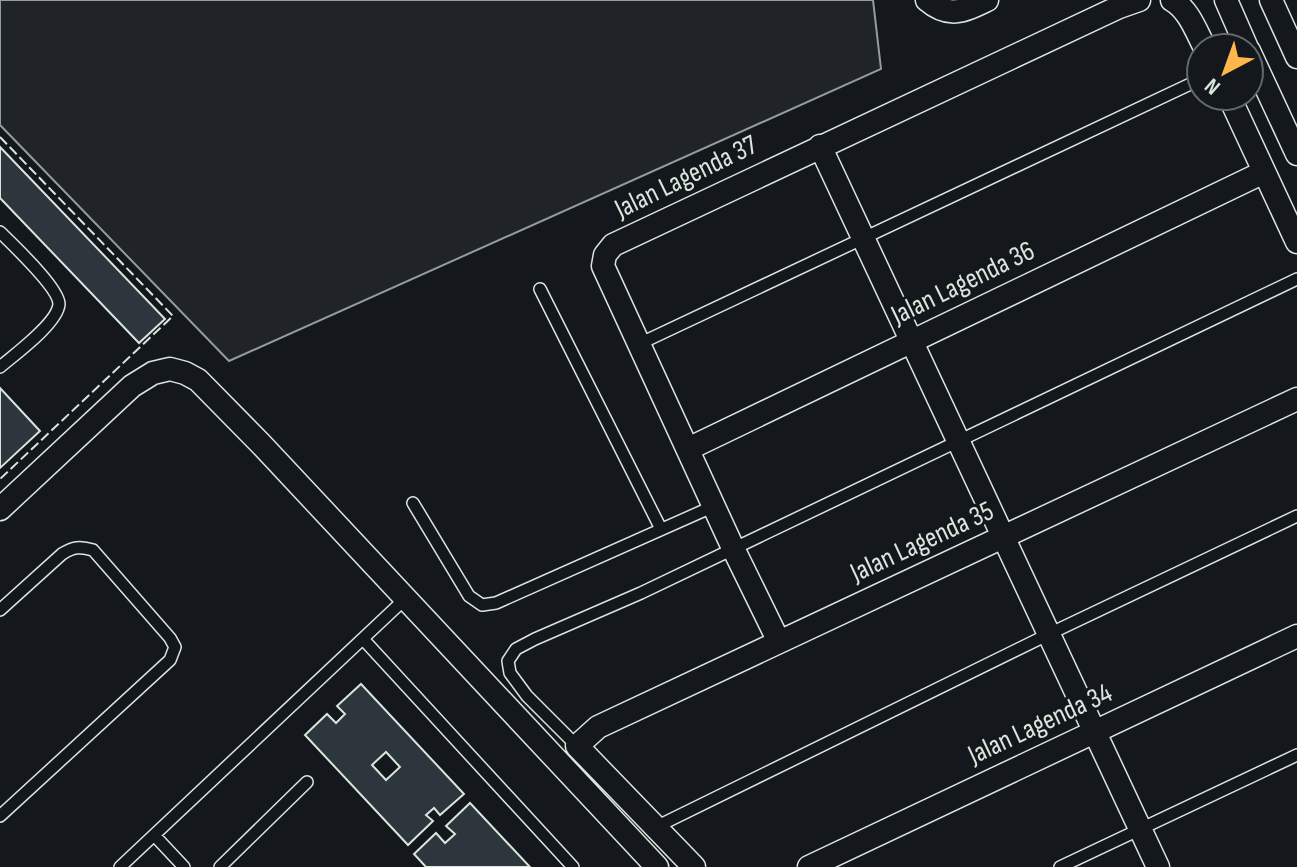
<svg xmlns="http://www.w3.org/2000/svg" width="1297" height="867" viewBox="0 0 1297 867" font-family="'Sofia Sans Condensed',sans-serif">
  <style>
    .green { fill: #202428; stroke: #939e99; stroke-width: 2 }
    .building { fill: #2c363c; stroke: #d8e6dc; stroke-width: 2; fill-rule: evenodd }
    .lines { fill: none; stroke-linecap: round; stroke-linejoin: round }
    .service-casing { stroke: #d8e6dc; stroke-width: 14 }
    .minor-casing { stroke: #d8e6dc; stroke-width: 25 }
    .service { stroke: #14181c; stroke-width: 11 }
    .minor { stroke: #14181c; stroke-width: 22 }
    .fence { stroke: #d8e6dc; stroke-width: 2; stroke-dasharray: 10 4; stroke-linecap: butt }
    .labels { text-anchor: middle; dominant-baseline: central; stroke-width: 6; stroke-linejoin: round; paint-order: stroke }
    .street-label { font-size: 28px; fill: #d8e6dc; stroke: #14181c }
  </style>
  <rect width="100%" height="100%" fill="#14181c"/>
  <path class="green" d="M0,0h873l8,69 -652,292 -229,-236z"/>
  <path class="building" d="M0,147l165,172 -26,24 -139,-145z
    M0,388l40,43 -40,37z
    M361,684l103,110 -24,21 -6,-7 -8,7 7,6 -25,24 -103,-110 22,-21 9,9 9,-9 -8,-8zM386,752l14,15 -14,13 -14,-15z
    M470,803l60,64h-104l-12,-13 22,-21 9,10 10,-9 -9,-8z"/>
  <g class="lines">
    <defs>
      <path id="service" d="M0,232c13,13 59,56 59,72 -1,19 -45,51 -59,63
        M540,289l121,240
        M639,344l562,-265
        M413,503l56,93 13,9 14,-2 218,-97
        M0,610l62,-56c11,-7 18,-8 31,-4l77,88 5,9 -5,13 -170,156
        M363,639l210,228
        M577,746l-50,-50 -17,-23 -2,-12 8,-12 19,-10 106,-46 656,-314
        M656,827l393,-193 248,-118
        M154,835l30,32
        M120,867l286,-269
        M220,867l87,-85
        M1060,867l237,-112"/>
      <path id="minor" d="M927,0c22,19 37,11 60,0
        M1172,0c17,10 24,31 33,48
        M1226,0l21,48
        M1271,0l26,57
        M1249,51l48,103
        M1229,96l68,146
        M820,146l338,721
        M688,449l576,-277
        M0,509l132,-123 21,-13 17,-4 15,4 13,7 63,64 396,423
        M779,642l-46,-94 -130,-282 2,-11 8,-10 506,-238 20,-7
        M694,867l-117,-121 21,-19 699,-328
        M809,867l488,-231"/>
    </defs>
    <use href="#service" class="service-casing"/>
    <use href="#minor" class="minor-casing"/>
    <use href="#service" class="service"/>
    <use href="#minor" class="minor"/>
    <path class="fence" d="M0,137l173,179 -173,163"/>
  </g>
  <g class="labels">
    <g class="street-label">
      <text transform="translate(686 177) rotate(-26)">Jalan Lagenda 37</text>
      <text transform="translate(963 283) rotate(-26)">Jalan Lagenda 36</text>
      <text transform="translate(922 542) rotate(-25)">Jalan Lagenda 35</text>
      <text transform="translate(1040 724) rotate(-25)">Jalan Lagenda 34</text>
    </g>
  </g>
  <g transform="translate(1225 72) rotate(221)"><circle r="38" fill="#14181c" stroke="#626a69" stroke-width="2"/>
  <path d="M0-6L14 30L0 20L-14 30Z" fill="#ffb74d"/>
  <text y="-12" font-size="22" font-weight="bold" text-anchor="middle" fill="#d8e6dc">N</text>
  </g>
</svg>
